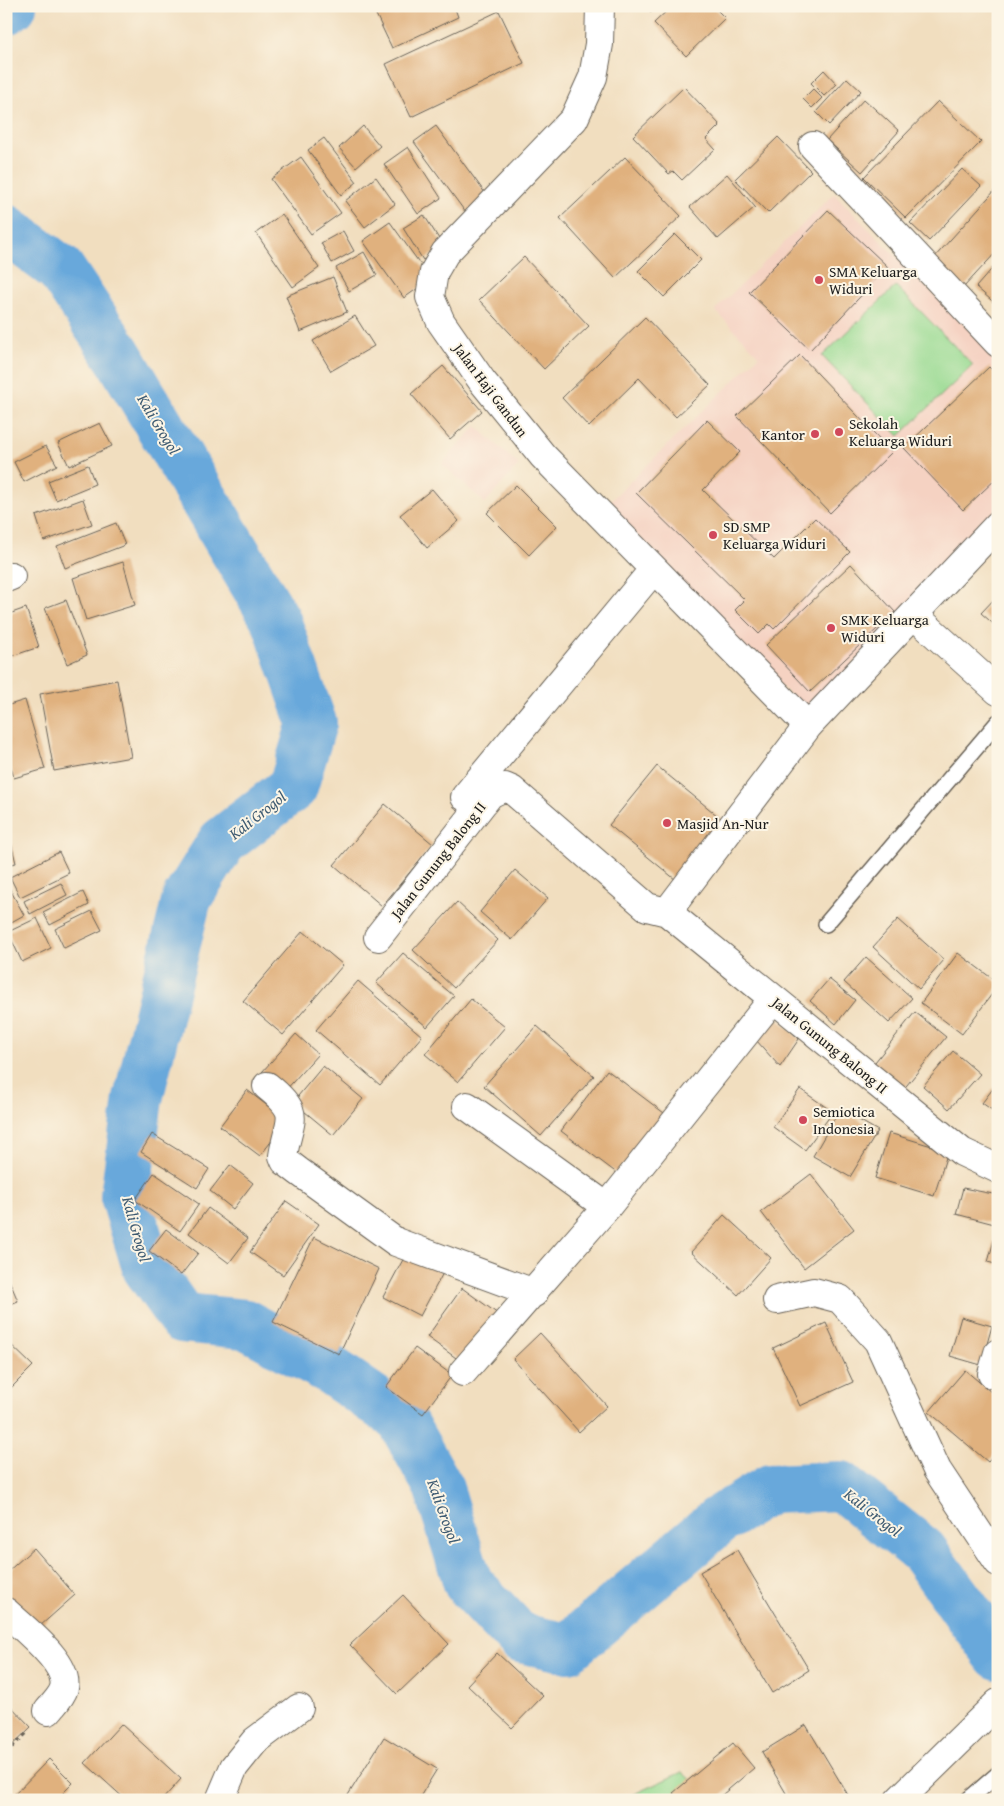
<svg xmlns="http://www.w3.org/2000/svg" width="1004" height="1806" viewBox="0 0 1004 1806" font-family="'Gentium Book Plus',serif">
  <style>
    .built { fill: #f5d2c2 }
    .green { fill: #98da92; stroke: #5a7b57 }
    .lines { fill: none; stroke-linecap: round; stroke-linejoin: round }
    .river { stroke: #67a8db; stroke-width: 50 }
    .building { fill: #e0b17e }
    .service-casing { stroke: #676055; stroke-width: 18 }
    .minor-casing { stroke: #676055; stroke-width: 30 }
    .tertiary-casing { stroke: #676055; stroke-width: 30 }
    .path { stroke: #676055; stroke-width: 3; stroke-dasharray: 4 4; stroke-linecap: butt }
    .service { stroke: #fff; stroke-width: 15 }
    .minor { stroke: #fff; stroke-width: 28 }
    .tertiary { stroke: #fff; stroke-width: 28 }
    .poi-dot { fill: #d1495b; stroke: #fcf5e5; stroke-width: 2 }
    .labels { text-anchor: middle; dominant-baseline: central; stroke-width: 4; stroke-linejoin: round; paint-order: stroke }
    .poi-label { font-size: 15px; fill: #1c1c1c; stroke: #fcf5e5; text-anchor: start }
    .street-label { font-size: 15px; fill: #1c1c1c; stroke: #fcf5e5 }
    .water-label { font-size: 16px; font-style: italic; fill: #3e5b72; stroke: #fcf5e5 }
  </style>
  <rect width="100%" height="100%" fill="#fcf5e5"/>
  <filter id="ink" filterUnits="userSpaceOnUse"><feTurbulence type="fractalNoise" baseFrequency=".02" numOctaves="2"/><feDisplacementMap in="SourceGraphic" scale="10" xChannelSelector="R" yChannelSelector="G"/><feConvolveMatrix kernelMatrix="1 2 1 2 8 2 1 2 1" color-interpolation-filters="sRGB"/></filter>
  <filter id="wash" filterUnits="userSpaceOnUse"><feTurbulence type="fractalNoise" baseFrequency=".0096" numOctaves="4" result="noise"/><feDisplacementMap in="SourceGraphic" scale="20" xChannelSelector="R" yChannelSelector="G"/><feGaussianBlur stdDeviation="1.12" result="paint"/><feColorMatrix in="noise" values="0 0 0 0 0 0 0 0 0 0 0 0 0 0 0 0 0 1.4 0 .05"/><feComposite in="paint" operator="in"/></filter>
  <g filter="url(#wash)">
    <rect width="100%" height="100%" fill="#f1debf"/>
    <path class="built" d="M834,194l164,165v154l-191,199 -201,-207 153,-149 -44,-46z
      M476,426l43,39 -34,38 -43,-39z"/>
    <path class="green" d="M896,286l77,79 -74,71 -77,-80z
      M682,1772l30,28h-91z"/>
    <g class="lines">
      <path class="river" d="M6,10l6,-4
        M6,229l54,40 57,85 159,266 36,103 -19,64 -71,55 -35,56 -49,201 -13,97 22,72 35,50 63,6 84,45 71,49 38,68 30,97 52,55 48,10 150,-127 52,-32 71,-3 82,65 75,104"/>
    </g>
    <g id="blocks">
      <path class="building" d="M372,6h82l4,11 -66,31z
        M646,6h12l-7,6z
        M672,6h41l12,12 -39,38 -32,-33z
        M499,11l25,52 -113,54 -25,-53z
        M824,70l13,14 -13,12 -13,-13z
        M847,78l14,13 -32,34 -13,-13z
        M684,87l36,38 -14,14 9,10 -33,31 -9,-9 -4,3 -36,-38z
        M813,89l9,9 -10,10 -9,-9z
        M864,99l35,32 -37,41 -35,-32z
        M938,101l43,41 -75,76 -42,-41z
        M363,126l17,20 -24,21 -17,-19z
        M436,126l52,71 -22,16 -52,-71z
        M778,137l33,34 -43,42 -33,-34z
        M324,138l33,44 -16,13 -33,-45z
        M408,147l33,51 -23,16 -34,-50z
        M301,157l40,56 -30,21 -40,-55z
        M625,157l56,59 -66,62 -55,-60z
        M962,169l19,17 -52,55 -19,-18z
        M727,174l28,33 -37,32 -28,-32z
        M376,177l19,27 -30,23 -20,-26z
        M998,187v63l-35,38 -31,-28z
        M828,210l60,57 -78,83 -61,-58z
        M282,214l37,54 -26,19 -37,-54z
        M424,215l20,32 -21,13 -20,-32z
        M390,222l41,57 -27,19 -41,-57z
        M343,231l11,20 -22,12 -11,-20z
        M675,234l26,26 -37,37 -26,-26z
        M364,252l13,23 -28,16 -13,-23z
        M524,257l65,69 -45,43 -65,-69z
        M998,262v44l-22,-19z
        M333,277l14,35 -47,20 -14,-36z
        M355,316l19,30 -43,25 -18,-30z
        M645,317l65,68 -34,32 -37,-39 -50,49 -27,-29z
        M800,355l92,97 -62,61 -93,-97z
        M443,366l39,45 -32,28 -39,-45z
        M989,367l9,9v101l-35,33 -59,-62z
        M707,420l33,32 -37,38 71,69 41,-41 35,34 -76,77 -5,-5 -10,10 -24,-24 10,-10 -109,-107z
        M100,423l12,23 -43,20 -11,-23z
        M46,446l11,19 -33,17 -10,-20z
        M88,465l7,19 -39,16 -8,-19z
        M516,485l41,41 -28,29 -42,-42z
        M432,489l27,32 -32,27 -27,-33z
        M83,499l9,25 -48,17 -8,-25z
        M116,523l9,22 -60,23 -8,-22z
        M123,562l12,43 -49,15 -13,-42z
        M851,564l44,48 -85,80 -44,-47z
        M998,595v33l-17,-15z
        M66,600l21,55 -20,9 -22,-56z
        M26,608l13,39 -33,11v-43z
        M117,680l14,77 -77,14 -14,-77z
        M25,700l20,69 -31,9 -8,-28v-44z
        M657,766l67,55 -48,59 -67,-55z
        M385,804l48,40 -51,62 -48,-41z
        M6,823l10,40 -10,2z
        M59,852l10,21 -49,24 -10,-20z
        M515,870l33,28 -36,42 -32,-28z
        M6,882l18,33 -18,10z
        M61,883l6,12 -37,19 -6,-13z
        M83,892l6,13 -39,20 -7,-13z
        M457,902l41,38 -44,48 -41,-38z
        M92,911l10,19 -38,18 -9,-19z
        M37,918l14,30 -29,14 -14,-30z
        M898,919l46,41 -25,29 -46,-42z
        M303,931l40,34 -60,70 -40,-34z
        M403,953l51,43 -27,31 -51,-44z
        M958,953l40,30v3l-36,48 -41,-31z
        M866,957l46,41 -23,25 -45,-41z
        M829,979l26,21 -19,24 -26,-23z
        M358,981l64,55 -42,49 -64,-55z
        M471,999l34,28 -47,55 -33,-28z
        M915,1012l31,25 -48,59 -31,-24z
        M775,1016l24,23 -19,28 -24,-27z
        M537,1026l57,50 -53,60 -57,-50z
        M296,1034l22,20 -34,38 -22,-20z
        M953,1051l27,23 -31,35 -26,-23z
        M323,1066l40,33 -30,36 -40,-33z
        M607,1070l57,43 -46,61 -57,-43z
        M998,1082v32l-16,-11z
        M800,1089l33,23 -28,38 -32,-23z
        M247,1090l40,31 -27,35 -40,-30z
        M840,1109l38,22 -28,46 -37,-21z
        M889,1133l59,18 -14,45 -59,-18z
        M152,1134l57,35 -12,19 -56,-36z
        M230,1165l23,18 -20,26 -23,-18z
        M154,1173l45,31 -19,27 -45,-31z
        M811,1174l43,55 -50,39 -43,-56z
        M963,1188l35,7v30l-42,-11z
        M286,1201l33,23 -36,51 -33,-23z
        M208,1208l40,30 -19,25 -40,-30z
        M724,1215l47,43 -33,37 -47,-43z
        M166,1229l32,24 -17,22 -32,-24z
        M996,1233l2,1v31l-10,-3z
        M314,1237l65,32 -40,85 -66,-32z
        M406,1254l37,19 -23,43 -37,-19z
        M6,1273l12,28 -12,5z
        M462,1288l36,26 -35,49 -36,-26z
        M961,1317l31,9 -11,39 -31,-9z
        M826,1323l27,59 -53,24 -27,-58z
        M540,1333l67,73 -28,26 -66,-73z
        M6,1340l27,26 -27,27z
        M415,1348l37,27 -29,39 -37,-27z
        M965,1370l33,28v53l-10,11 -59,-50z
        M34,1548l41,47 -44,39 -25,-28v-33z
        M737,1550l72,120 -37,23 -72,-121z
        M403,1595l46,49 -52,50 -47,-49z
        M497,1653l46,43 -31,32 -45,-43z
        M6,1701l25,26 -25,24z
        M121,1724l60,55 -19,21h-36l-41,-37z
        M806,1725l45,75h-61l-28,-48z
        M384,1737l53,32 -19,31h-73z
        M733,1743l21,25 -38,32h-37l-6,-7z
        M49,1759l24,24 -17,17h-47z"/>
    </g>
  </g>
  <g filter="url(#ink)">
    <use href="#blocks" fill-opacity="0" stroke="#676055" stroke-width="1"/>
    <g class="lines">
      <defs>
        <path id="service" d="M826,924l172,-202
          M968,1800l30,-26"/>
        <path id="minor" d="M600,6l-1,38 -6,33 -19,42 -129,134 -11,19 -4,25 11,25 41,59 61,75 265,270
          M813,146l185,197
          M6,578l5,-2
          M914,615l84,76
          M465,797l189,-228
          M667,912l141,-186 190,-201
          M378,937l112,-143 15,-7 7,3 135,117 20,5 295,240 36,17
          M267,1086c36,29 22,31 16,70l2,5 13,10 98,71 138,51
          M467,1106l140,101
          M777,1300l37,-8 26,7 38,42 59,129 61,92
          M463,1372l144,-165 166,-208
          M992,1374l6,-21
          M6,1612c17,16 64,51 58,76 -2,8 -11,17 -16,23
          M220,1800l14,-33 21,-26 44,-33"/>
        <path id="tertiary" d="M899,1800l99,-97"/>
      </defs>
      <use href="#service" class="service-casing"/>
      <use href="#minor" class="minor-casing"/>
      <use href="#tertiary" class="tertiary-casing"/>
      <path class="path" d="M6,1753l23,-22"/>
      <use href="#service" class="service"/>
      <use href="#minor" class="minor"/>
      <use href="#tertiary" class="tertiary"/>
    </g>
  </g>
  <g class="poi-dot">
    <circle cx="819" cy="280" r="5"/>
    <circle cx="839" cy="432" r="5"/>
    <circle cx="815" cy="434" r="5"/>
    <circle cx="713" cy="535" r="5"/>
    <circle cx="831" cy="628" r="5"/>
    <circle cx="667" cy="823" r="5"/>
    <circle cx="803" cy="1120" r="5"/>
  </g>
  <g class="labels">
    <g class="poi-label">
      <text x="829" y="271">SMA Keluarga<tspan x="829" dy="17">Widuri</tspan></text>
      <text x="849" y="423">Sekolah<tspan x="849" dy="17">Keluarga Widuri</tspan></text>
      <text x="805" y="434" text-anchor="end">Kantor</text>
      <text x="723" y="526">SD SMP<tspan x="723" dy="17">Keluarga Widuri</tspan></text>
      <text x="841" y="619">SMK Keluarga<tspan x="841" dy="17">Widuri</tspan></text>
      <text x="677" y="823">Masjid An-Nur</text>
      <text x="813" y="1111">Semiotica<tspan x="813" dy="17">Indonesia</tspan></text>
    </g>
    <g class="street-label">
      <text transform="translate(491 390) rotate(53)">Jalan Haji Gandun</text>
      <text transform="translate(438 860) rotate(-52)">Jalan Gunung Balong II</text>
      <text transform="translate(830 1045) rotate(39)">Jalan Gunung Balong II</text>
    </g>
    <g class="water-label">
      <text transform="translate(159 424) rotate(59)">Kali Grogol</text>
      <text transform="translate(257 815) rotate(-38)">Kali Grogol</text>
      <text transform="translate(137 1229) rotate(74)">Kali Grogol</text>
      <text transform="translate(444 1511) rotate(70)">Kali Grogol</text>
      <text transform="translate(873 1512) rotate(38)">Kali Grogol</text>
    </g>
  </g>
  <rect width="1004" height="1806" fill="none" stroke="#fcf5e5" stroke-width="25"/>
</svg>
